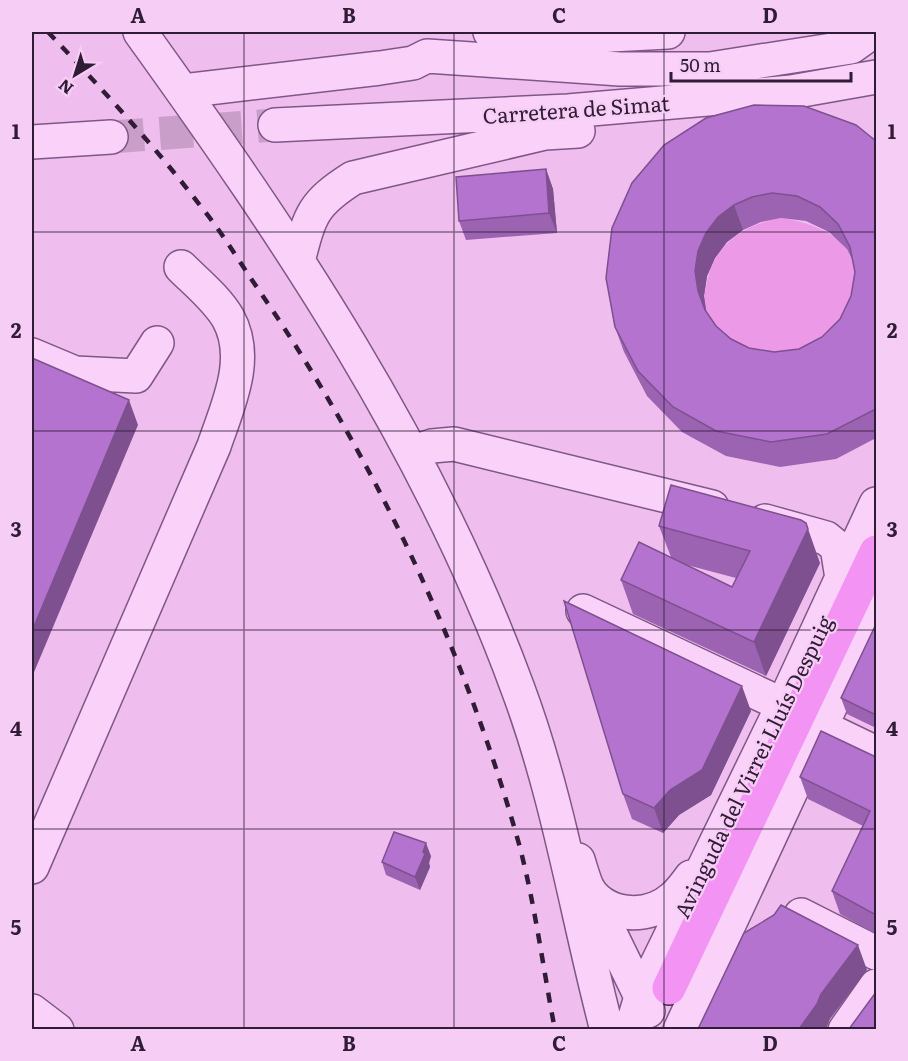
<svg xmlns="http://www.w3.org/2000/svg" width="908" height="1061" viewBox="0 0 908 1061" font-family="Literata,serif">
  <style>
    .sand { fill: #ec9ae8 }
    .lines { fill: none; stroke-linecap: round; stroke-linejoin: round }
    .minor-tunnel { stroke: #c99ec9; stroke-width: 33; stroke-dasharray: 33 16; stroke-linecap: butt }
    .minor-casing { stroke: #7f5787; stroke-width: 36 }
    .major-casing { stroke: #4b2b54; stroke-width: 36 }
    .minor { stroke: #f9d1f9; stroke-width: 33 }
    .major { stroke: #f394f4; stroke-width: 33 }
    .rail { stroke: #301c36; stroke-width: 4.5; stroke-dasharray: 10 10; stroke-linecap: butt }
    .wall { fill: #9b63b1; fill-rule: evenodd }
    .shaded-wall { fill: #7e5090 }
    .building { fill: #b473ce; stroke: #7e5090; stroke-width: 1.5; fill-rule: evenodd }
    .grid { fill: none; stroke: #301c36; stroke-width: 1.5; stroke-opacity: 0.55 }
    .labels { text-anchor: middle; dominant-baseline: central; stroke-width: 4.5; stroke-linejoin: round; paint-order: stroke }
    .street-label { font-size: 21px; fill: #301c36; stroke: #f6cef5 }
    .neatline { fill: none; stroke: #301c36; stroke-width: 2 }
    .grid-label { font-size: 20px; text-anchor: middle; font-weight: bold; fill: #301c36 }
  </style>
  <rect width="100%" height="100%" fill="#efbeee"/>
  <path class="sand" d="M781,218c30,4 74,20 79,56 1,16 0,32 0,48l-102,51c-10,-11 -47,-47 -52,-58 -2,-9 -2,-19 0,-28 6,-41 36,-62 75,-69z"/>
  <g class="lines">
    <path class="minor-tunnel" d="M111,137l164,-12"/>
    <defs>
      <path id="minor" d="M140,32c149,207 290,416 378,657 41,110 59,227 89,341
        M490,32l8,5 17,3 153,-8
        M183,91l197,-23 33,-5 14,-7 193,13h90l141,-22 21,-15
        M275,125l293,-14 223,-19 85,-15
        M32,142l79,-5
        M298,261c12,-46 14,-57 55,-83l192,-45 33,-2
        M32,355l43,18 61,3 21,-33
        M414,452l18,-6 22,-2 258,63
        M765,521l61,17 11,9 5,31
        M583,611l200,94
        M822,727l54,26
        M578,860c3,9 6,22 11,31 20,27 60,28 84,7 7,-6 13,-14 18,-21
        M32,867l182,-421c13,-39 37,-87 14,-128 -11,-19 -32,-36 -47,-51
        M589,890l59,121
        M801,915l75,38
        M32,1011l25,19
        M631,1030l10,-33 142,-292 93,-201
        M680,1030l196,-422
        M845,1030l31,-44"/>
      <path id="major" d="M669,988l207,-436"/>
    </defs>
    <use href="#minor" class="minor-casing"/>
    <use href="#major" class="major-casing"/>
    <use href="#minor" class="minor"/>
    <use href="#major" class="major"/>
    <path class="rail" d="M48,32c53,56 107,114 154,176 19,23 35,50 52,75 118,171 209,361 265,561 16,60 24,124 36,186"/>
  </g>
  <path class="wall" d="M876,141v297l-40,21 -56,8 -54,-11 -44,-24 -35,-36 -23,-44 -9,-25 -3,-99zM781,218l25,3 23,11 18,17 5,10 3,13 -4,24 -11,23 -18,18 -23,12 -25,3 -25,-4 -18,-9 -15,-13 -10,-14 -2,-16 3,-20 8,-18 12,-16 16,-12 18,-8z
    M546,169l7,20 4,44 -91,7 -7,-19z
    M659,526l161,37 -54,113 -133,-62 -12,-34 50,-23zM687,565l49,13 -4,9z
    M876,624v104l-29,-14 -6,-16z
    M751,711l-40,84 -32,20 -16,18 -31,-14 -9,-25z
    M876,757v177l-36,-20 -8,-23 31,-65 -55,-27 -8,-22z
    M431,856l-2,7 1,4 -10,23 -34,-15 -4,-13z"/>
  <path class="shaded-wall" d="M546,169l7,20 4,44 -8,-20z
    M734,205l9,25 -16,12 -12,16 -8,18 -3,20 3,20 -9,-25 -3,-20 3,-20 8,-18 12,-16z
    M129,400l9,25 -106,252v-46z
    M806,523l14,40 -54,113 -12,-34z
    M742,686l9,25 -40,84 -32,20 -16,18 -9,-25z
    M426,843l5,13 -2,7 1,4 -10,23 -5,-13z
    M858,945l9,25 -37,49 -4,10h-27l22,-35z"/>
  <path class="building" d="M754,105l50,1 52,19 20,16v268l-49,25 -56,8 -55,-11 -43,-24 -35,-36 -23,-44 -9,-49 6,-50 20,-45 32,-38 42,-27zM772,193l25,3 23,11 18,17 12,23 5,25 -4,24 -11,23 -18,18 -23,12 -25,3 -25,-4 -18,-9 -15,-13 -11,-16 -7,-19 -3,-20 3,-20 8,-18 12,-16 16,-12 18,-8z
    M546,169l3,44 -90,8 -3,-44z
    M32,358l97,42 -97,231z
    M671,485l130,35 5,3 2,6 -54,113 -133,-62 18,-38 93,45 18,-36 -91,-25z
    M564,601l178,85 -40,84 -32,20 -16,18 -31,-14z
    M876,624v91l-35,-17z
    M821,731l55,26v158l-44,-24 38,-80 -70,-34z
    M394,832l32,11 -3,9 2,2 -10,23 -33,-15z
    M781,905l77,40 -37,49 -4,10 -18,25h-101l46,-96 30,-18z
    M876,992v37h-27z"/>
  <path class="grid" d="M244,32v998M454,32v998M664,32v998M32,232h844M32,431h844M32,630h844M32,829h844"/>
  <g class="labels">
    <g class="street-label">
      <text transform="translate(576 108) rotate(-4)">Carretera de Simat</text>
      <text transform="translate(752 766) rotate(-64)">Avinguda del Virrei Lluís Despuig</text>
    </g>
  </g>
  <rect width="908" height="1061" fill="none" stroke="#f6cef5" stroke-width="66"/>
  <g transform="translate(75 75) rotate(218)" stroke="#f6cef5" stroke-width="4.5" paint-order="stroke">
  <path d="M0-4.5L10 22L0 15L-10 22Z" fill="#301c36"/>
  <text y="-9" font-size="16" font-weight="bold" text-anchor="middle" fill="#301c36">N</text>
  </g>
  <path d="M671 72v9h180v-9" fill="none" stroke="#301c36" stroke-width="3"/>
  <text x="680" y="72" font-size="18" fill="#301c36" stroke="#f6cef5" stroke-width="4.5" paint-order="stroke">50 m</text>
  <rect x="33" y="33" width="842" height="995" class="neatline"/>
  <g class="grid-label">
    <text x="138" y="23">A</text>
    <text x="349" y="23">B</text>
    <text x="559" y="23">C</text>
    <text x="770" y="23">D</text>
    <text x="16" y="139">1</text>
    <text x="892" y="139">1</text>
    <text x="16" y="338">2</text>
    <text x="892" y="338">2</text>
    <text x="16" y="537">3</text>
    <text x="892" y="537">3</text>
    <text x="16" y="736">4</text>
    <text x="892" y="736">4</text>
    <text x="16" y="935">5</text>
    <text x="892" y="935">5</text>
    <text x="138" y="1051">A</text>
    <text x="349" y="1051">B</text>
    <text x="559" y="1051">C</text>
    <text x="770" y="1051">D</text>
  </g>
</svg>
